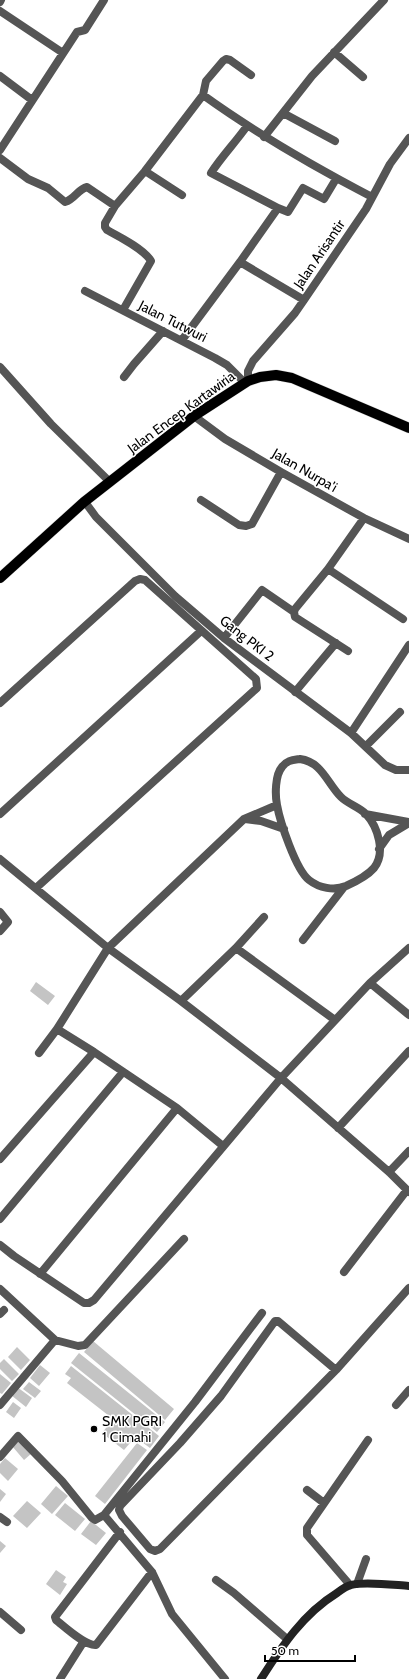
<svg xmlns="http://www.w3.org/2000/svg" width="409" height="1679" viewBox="0 0 409 1679" font-family="Cabin,sans-serif">
  <style>
    .building { fill: #c4c4c4 }
    .lines { fill: none; stroke-linecap: round; stroke-linejoin: round }
    .primary-casing { stroke: #dbdbdb; stroke-width: 11 }
    .street { stroke: #555; stroke-width: 8 }
    .secondary { stroke: #222; stroke-width: 8 }
    .primary { stroke: #000; stroke-width: 10 }
    .poi-dot { fill: #000; stroke: #fff; stroke-width: 1.5 }
    .labels { text-anchor: middle; dominant-baseline: central; stroke-width: 3; stroke-linejoin: round; paint-order: stroke }
    .street-label { font-size: 14px; fill: #000; stroke: #fff }
    .poi-label { font-size: 14px; fill: #000; stroke: #fff; text-anchor: start }
  </style>
  <rect width="100%" height="100%" fill="#fff"/>
  <path class="building" d="M36,982l19,14 -7,9 -18,-14z
    M93,1341l81,68 -9,11 -81,-68z
    M17,1347l13,13 -9,10 -13,-13z
    M79,1353l86,69 -8,10 -86,-69z
    M4,1359l15,15 -7,7 -12,-12v-6z
    M40,1365l10,8 -11,13 -9,-8z
    M71,1366l88,70 -9,12 -15,-11 -11,13 -22,-17 11,-14 -46,-36 4,-5 -6,-4z
    M0,1374l11,9 -9,11 -2,-1z
    M29,1382l12,9 -6,7 -12,-9z
    M17,1387l15,11 -6,9 -15,-12z
    M13,1402l8,6 -7,10 -8,-6z
    M20,1439l12,14 -8,7 -12,-14z
    M137,1443l10,7 -42,54 -10,-8z
    M5,1458l13,11 -10,12 -8,-8v-9z
    M56,1486l12,10 -16,18 -11,-10z
    M0,1489l6,5 -6,8z
    M27,1501l14,12 -14,15 -14,-12z
    M65,1503l20,16 -10,12 -20,-16z
    M91,1521l15,12 -10,12 -15,-11z
    M0,1541l6,5 -6,7z
    M56,1570l10,7 -3,5 4,2 -7,11 -14,-11z"/>
  <g class="lines">
    <defs>
      <path id="primary" d="M0,578l84,-76 110,-86 54,-35 12,-4 16,-2 16,3 117,50"/>
    </defs>
    <use href="#primary" class="primary-casing"/>
    <path class="street" d="M0,2l1,-2
      M0,11l63,42
      M334,52l29,25
      M0,76l32,24
      M203,95c54,39 110,71 169,102
      M283,113l52,28
      M264,137l48,-61 72,-76
      M0,150l77,-118 8,-2 19,-30
      M0,158l28,21 20,9 17,14c10,-3 13,-13 22,-15l28,19
      M145,171l37,24
      M278,208l10,4 15,-24 21,11 12,-20
      M240,262l64,38
      M85,291l130,67 12,7 18,18
      M123,310l28,-49c-7,-12 -31,-24 -44,-31l-2,-3v-4l10,-17 30,-35 58,-76 3,-14 17,-20 3,-2 4,1 21,15
      M182,340l58,-78 38,-54 -67,-35c11,-17 24,-30 36,-47
      M0,367l51,57 59,58
      M124,377l10,-13 29,-33
      M248,381v-10l5,-10 42,-48 9,-13 62,-91 24,-45 19,-26
      M194,416l31,23 56,33 83,46 45,21
      M201,500l38,25 7,1 6,-2 29,-52
      M85,502l11,15 79,79 49,42 127,95 34,32 11,5h13
      M328,569l75,50
      M224,638l38,-48 32,22
      M348,651l-53,-34 -1,-5 1,-3 33,-40 36,-51
      M295,692l41,-49
      M0,703l135,-122 5,-2 5,1 111,99 1,9 -221,200
      M351,733l58,-88
      M366,746l34,-34
      M300,759c22,3 27,24 41,38 7,7 18,10 25,17 12,13 20,39 8,54 -7,8 -19,14 -28,18 -12,5 -27,2 -37,-6 -13,-10 -29,-58 -32,-75 -2,-10 -2,-30 5,-38 5,-7 11,-7 18,-8z
      M0,814l201,-183
      M365,814l44,8
      M245,819l16,2 23,8
      M379,849l10,-14 20,-12
      M0,859l108,89 73,53 100,77 108,94 20,20
      M0,912l8,10 -8,9
      M303,940l41,-53
      M236,948l99,72
      M370,983l39,32
      M181,1001l55,-53 28,-31
      M57,1029l37,23 83,56 46,38
      M39,1053l18,-24 51,-81 136,-129 33,-14
      M338,1128l71,-77
      M0,1159l94,-107
      M389,1172l20,-21
      M0,1219l123,-147
      M0,1245l14,11 70,47h5l5,-3 187,-222 89,-95 39,-35
      M344,1272l63,-82
      M40,1274l137,-166
      M0,1289l55,51 23,6 7,-1 99,-106
      M0,1314l4,-4
      M336,1370l-58,-49h-3l-54,75 -41,47 -60,63 -1,4 3,6 28,33 5,2 5,-2 176,-179 73,-82
      M0,1405l55,-65
      M396,1405l13,-15
      M0,1457l18,-21 44,45 30,37 3,2 9,-5
      M307,1490l17,13
      M0,1517l7,5
      M120,1532l-65,85 1,3c9,7 29,26 40,25l56,-73
      M216,1580l18,13 53,46
      M357,1584l9,-25
      M350,1585l-43,-50v-7l61,-88
      M0,1612l21,18
      M60,1679l24,-38
      M225,1679l-53,-65 -20,-42 -48,-57 91,-113 67,-89"/>
    <path class="secondary" d="M261,1679c21,-33 42,-65 76,-86 4,-3 9,-7 14,-8 13,-4 43,0 58,1"/>
    <use href="#primary" class="primary"/>
  </g>
  <circle class="poi-dot" cx="94" cy="1429" r="4"/>
  <g class="labels">
    <g class="street-label">
      <text transform="translate(319 254) rotate(-56)">Jalan Arisantir</text>
      <text transform="translate(173 321) rotate(27)">Jalan Tutwuri</text>
      <text transform="translate(181 412) rotate(-36)">Jalan Encep Kartawiria</text>
      <text transform="translate(305 470) rotate(30)">Jalan Nurpa'i</text>
      <text transform="translate(247 638) rotate(38)">Gang PKI 2</text>
    </g>
    <g class="poi-label">
      <text x="102" y="1421">SMK PGRI<tspan x="102" dy="16">1 Cimahi</tspan></text>
    </g>
  </g>
  <path d="M265 1655v6h90v-6" fill="none" stroke="#000000" stroke-width="2"/>
  <text x="271" y="1655" font-size="12" fill="#000000" stroke="#ffffff" stroke-width="3" paint-order="stroke">50 m</text>
</svg>
